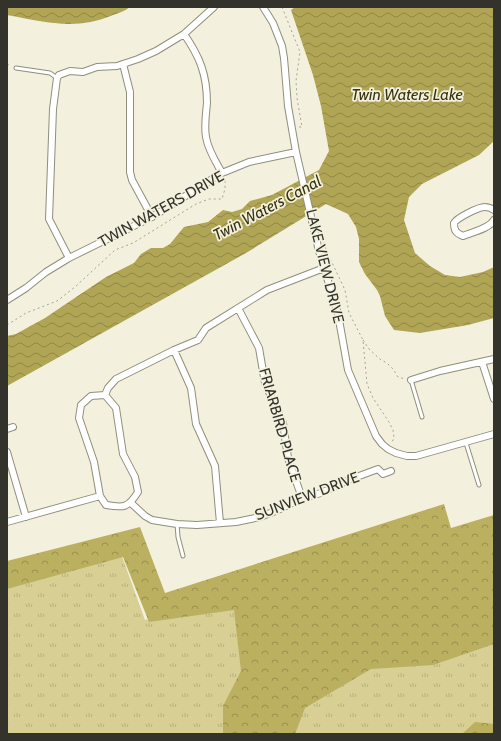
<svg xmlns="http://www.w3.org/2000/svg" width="501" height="741" viewBox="0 0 501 741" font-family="Cabin,sans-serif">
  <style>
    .grass { fill: url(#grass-tufts) }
    .forest { fill: url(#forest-crowns) }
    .water { fill: url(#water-waves) }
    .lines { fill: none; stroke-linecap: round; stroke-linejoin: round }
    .lane-casing { stroke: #908e7c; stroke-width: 5 }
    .street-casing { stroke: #908e7c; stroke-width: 8 }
    .path { stroke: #a4a394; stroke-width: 1; stroke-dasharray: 2 3; stroke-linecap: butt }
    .lane { stroke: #fff; stroke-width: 3 }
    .street { stroke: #fff; stroke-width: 6 }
    .labels { text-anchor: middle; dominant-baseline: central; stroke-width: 3.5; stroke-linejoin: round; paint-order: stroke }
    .street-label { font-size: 15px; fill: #33322b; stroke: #f3f1dd }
    .water-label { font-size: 16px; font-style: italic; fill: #37330f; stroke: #f3f1dd }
  </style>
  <defs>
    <pattern id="grass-tufts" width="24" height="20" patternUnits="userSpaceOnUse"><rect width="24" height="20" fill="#d7cf93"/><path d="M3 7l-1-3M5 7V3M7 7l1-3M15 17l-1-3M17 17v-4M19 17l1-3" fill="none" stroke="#b9b27f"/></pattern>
    <pattern id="forest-crowns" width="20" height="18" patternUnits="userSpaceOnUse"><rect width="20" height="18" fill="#bbb060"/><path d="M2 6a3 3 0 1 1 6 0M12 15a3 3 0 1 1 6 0" fill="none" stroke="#99904f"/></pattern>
    <pattern id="water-waves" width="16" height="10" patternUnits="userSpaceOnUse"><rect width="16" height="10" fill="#b0a555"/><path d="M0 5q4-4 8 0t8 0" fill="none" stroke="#908747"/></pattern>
  </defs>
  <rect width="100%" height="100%" fill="#f3f1dd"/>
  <path class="grass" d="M494,516v218h-487v-151l113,-32 25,69z"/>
  <path class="forest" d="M444,504l7,24 43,-13v129l-61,21 -62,4 -66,39 -10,26h-72v-28l18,-35 -7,-61 -85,12 -26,-65 -116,32v-28l133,-34 25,66z
    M475,722l19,2v10h-32z"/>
  <path class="water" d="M7,7h123c-5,4 -11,6 -17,8 -38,16 -67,7 -106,0z
    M295,7h199v134l-15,14 -57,29 -13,13 -5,23 11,33 15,13 15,9 15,2 23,-5 11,-5v51l-26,7 -48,8 -26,-3 -9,-14 -5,-20 -3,-6 -12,-16 -6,-12v-23l-3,-12 -8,-13 -22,-10 -80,49 -239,133v-50l9,-2 29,-16 61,-41 28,-14 7,-9 10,-6h12l7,-4 14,-17 24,-5 15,-12 9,2 10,-3 8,-8 22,-6 47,-25 10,-19 -8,-45 -8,-31 -22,-65z"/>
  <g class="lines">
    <defs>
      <path id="lane" d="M16,68l34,5 7,5
        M411,380l11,37
        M466,443l13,42
        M177,524l1,13 5,19"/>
      <path id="street" d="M263,7l10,16 9,23 2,12 4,48 8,46 23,99 19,63 10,56 28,66 6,8 6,5 8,4 11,3h9l78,-22
        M184,34c16,23 23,41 23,69 -1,11 -3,23 -1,34 2,13 10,25 16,36
        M123,64l7,28v80l2,8 20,37
        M494,210c-3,-2 -6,-3 -9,-3 -7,0 -28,11 -31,16 0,8 2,10 9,13 9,-4 26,-7 31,-16
        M69,258l-20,-39 4,-110 4,-31 2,-3 11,-4 13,1 14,-5 20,-1 21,-7 18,-8 28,-17 30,-27
        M7,300l19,-12 20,-16 23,-14 83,-41 70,-44 27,-11 47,-10
        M238,308l21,40 6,35 18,40 5,35 14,40
        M174,350l17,38 5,36 19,42 5,57
        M482,362l12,37
        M411,380l29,-9 54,-12
        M105,395l11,13 7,46 12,23 3,15c-10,16 -14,16 -32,13l-6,-9 -6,-34 -15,-44 2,-13 10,-9z
        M105,395l3,-7 8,-9 58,-29 24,-10 8,-12 61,-38 57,-22
        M7,429l6,-2
        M7,452l19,65
        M131,503l14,13 7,4 25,4 20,1 39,-3 24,-5 18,-7 24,-12 19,-5 30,-14 27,-10 5,5 8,-3
        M7,522l93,-26"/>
    </defs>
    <use href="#lane" class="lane-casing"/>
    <use href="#street" class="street-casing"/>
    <path class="path" d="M282,7l18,45 -4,29 1,17 5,29h-4
      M7,64l4,2
      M324,242l2,7
      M326,250l19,40 4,23 14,27 4,44 6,14 16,24 4,8 1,8 -2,4
      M7,325l19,-12 31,-12 18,-14 40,-37 18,-7 63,-39 13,-5h13l3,-10v-10
      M363,340l6,9 12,11 6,3 6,6 5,8 7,2"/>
    <use href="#lane" class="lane"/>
    <use href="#street" class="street"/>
  </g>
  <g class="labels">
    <g class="street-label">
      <text transform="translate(161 209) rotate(-29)">TWIN WATERS DRIVE</text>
      <text transform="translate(325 266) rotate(76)">LAKE VIEW DRIVE</text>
      <text transform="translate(280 425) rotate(74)">FRIARBIRD PLACE</text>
      <text transform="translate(307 496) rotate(-21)">SUNVIEW DRIVE</text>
    </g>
    <g class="water-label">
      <text x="407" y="94">Twin Waters Lake</text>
      <text transform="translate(267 208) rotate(-28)">Twin Waters Canal</text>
    </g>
  </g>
  <rect width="501" height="741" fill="none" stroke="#33322b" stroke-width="16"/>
</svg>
